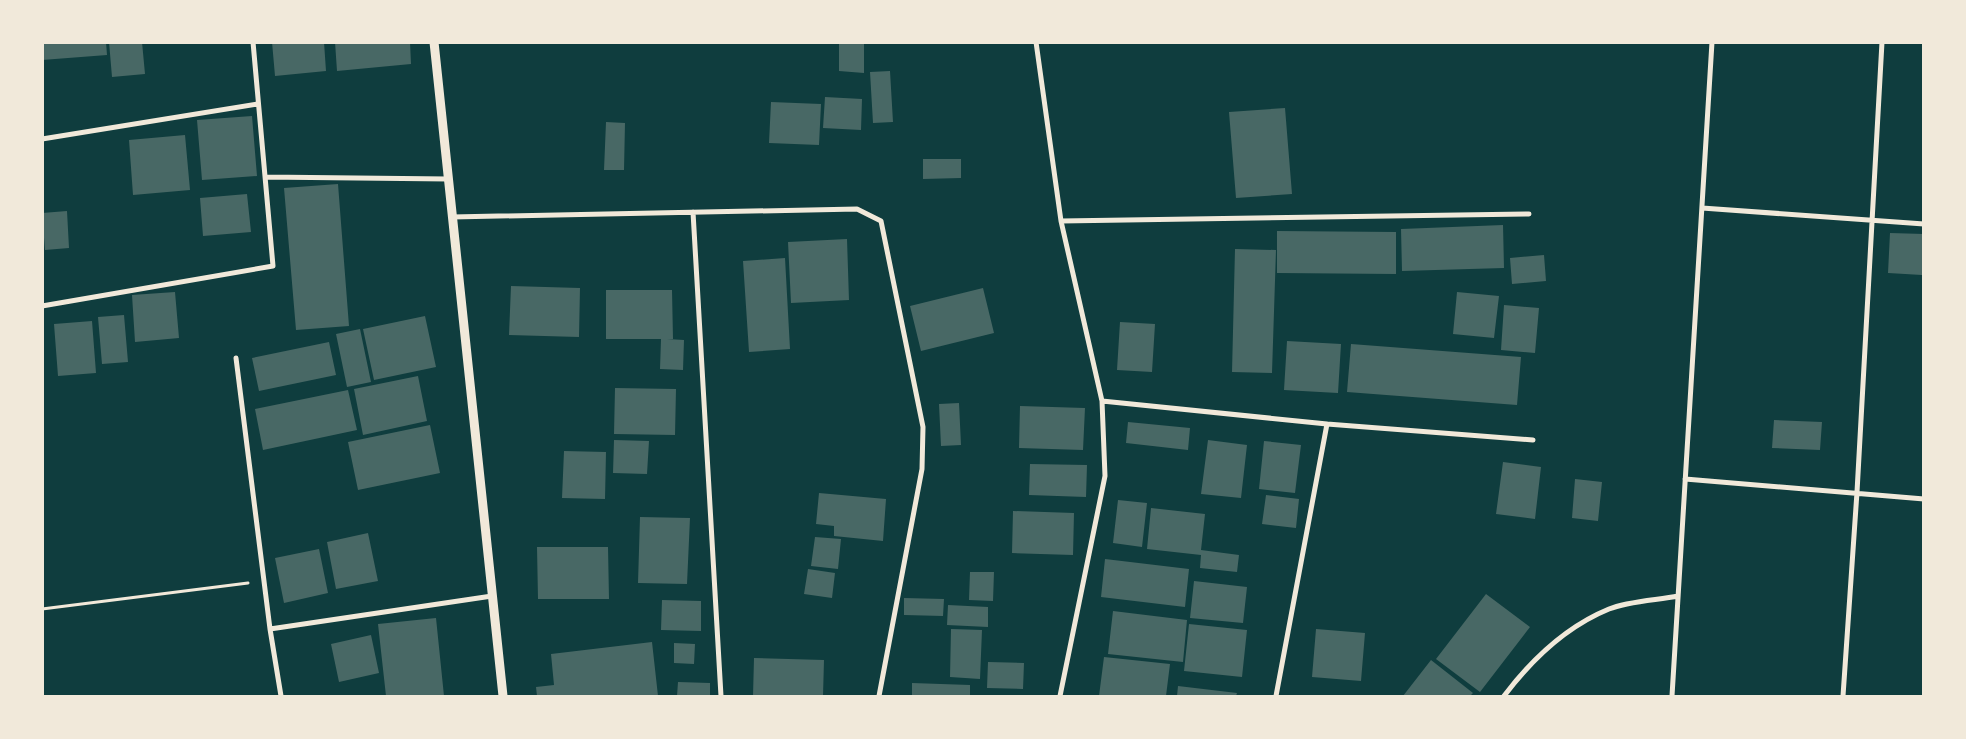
<svg xmlns="http://www.w3.org/2000/svg" width="1966" height="739" viewBox="0 0 1966 739" font-family="'Fira Sans',sans-serif">
  <style>
    .building { fill: #486865 }
    .lines { fill: none; stroke-linecap: round; stroke-linejoin: round }
    .path { stroke: #f1e9da; stroke-width: 3 }
    .minor { stroke: #f1e9da; stroke-width: 5 }
    .tertiary { stroke: #f1e9da; stroke-width: 9 }
  </style>
  <rect width="100%" height="100%" fill="#0f3d3e"/>
  <path class="building" d="M42,42h64l1,13 -65,5z
    M109,42h33l3,32 -33,3z
    M272,42h52l2,29 -51,5z
    M335,42h75l1,22 -74,7z
    M839,42h25v31l-25,-2z
    M890,71l3,51 -20,1 -3,-51z
    M825,97l37,2 -1,31 -38,-2z
    M771,102l50,2 -2,41 -50,-2z
    M1285,108l7,86 -56,4 -7,-86z
    M252,116l5,60 -55,4 -5,-60z
    M606,122l19,1 -1,47h-20z
    M185,135l5,55 -57,5 -4,-55z
    M923,159h38v19l-38,1z
    M338,184l11,142 -53,4 -12,-142z
    M247,194l4,38 -48,4 -3,-38z
    M67,211l2,37 -24,2 -3,-37z
    M1503,225l1,43 -102,3 -1,-42z
    M1277,231l119,1v42l-119,-1z
    M1890,233l34,1 -2,41 -34,-2z
    M847,239l2,61 -58,3 -3,-61z
    M1235,249l41,1 -4,123 -40,-1z
    M1544,255l2,26 -34,3 -2,-26z
    M785,258l5,91 -41,3 -6,-91z
    M511,286l69,2 -1,49 -70,-2z
    M983,288l11,45 -73,18 -11,-45z
    M606,290h66l1,49h-6l17,1 -1,30 -23,-1 1,-30h-55z
    M175,292l4,46 -44,4 -3,-47z
    M1457,292l42,4 -5,42 -41,-4z
    M1504,305l35,3 -4,45 -34,-3z
    M124,315l4,47 -26,2 -4,-47z
    M425,316l11,51 -62,13 -11,-51z
    M92,321l4,52 -38,3 -4,-52z
    M1120,322l35,2 -3,48 -35,-2z
    M360,329l11,53 -24,5 -11,-53z
    M1287,341l54,3 -3,49 -54,-3z
    M329,342l7,33 -77,16 -7,-33z
    M1351,344l170,13 -4,48 -170,-13z
    M418,376l9,45 -64,14 -9,-46z
    M615,388l61,1 -1,46 -61,-1z
    M348,390l9,40 -94,20 -8,-41z
    M959,403l2,42 -20,1 -2,-42z
    M1020,406l65,2 -2,42 -64,-2z
    M1774,420l48,2 -2,28 -48,-2z
    M1128,422l62,6 -2,22 -62,-7z
    M430,425l10,48 -82,17 -10,-48z
    M614,440l35,1 -2,33 -34,-1z
    M1208,440l39,5 -6,53 -40,-4z
    M1264,441l37,4 -6,48 -36,-4z
    M564,451l42,1 -1,47 -43,-1z
    M1503,462l38,5 -6,52 -39,-5z
    M1030,464l57,1 -1,32 -57,-2z
    M1575,479l27,3 -4,39 -26,-3z
    M819,493l67,6 -3,42 -49,-5v-10l-18,-2z
    M1266,495l33,4 -3,29 -34,-4z
    M1118,500l29,3 -5,44 -29,-4z
    M1151,508l54,6 -4,36 38,5 -2,17 -37,-4 1,-13 -54,-6z
    M1013,511l61,2 -1,42 -61,-2z
    M640,517l50,1 -3,66 -49,-1z
    M368,533l10,48 -42,8 -9,-47z
    M815,537l26,2 -3,30 -27,-3z
    M537,547h71l1,52h-71z
    M319,549l9,44 -44,10 -9,-45z
    M1105,559l84,10 -4,38 -84,-10z
    M808,569l27,4 -3,25 -28,-4z
    M970,572h24l-1,29 -24,-1z
    M1194,581l53,6 -4,36 -53,-5z
    M1486,594l44,33 -50,65 -44,-33z
    M904,598l40,1 -1,17 -39,-1z
    M662,600l39,1v30l-40,-1z
    M948,605l40,2v20l-41,-2z
    M1113,611l74,9 -4,42 -75,-8z
    M436,618l8,78h-58l-8,-72z
    M1189,624l58,6 -5,47 -58,-6z
    M951,629l31,1 -2,49 -30,-2z
    M1316,629l49,4 -4,48 -49,-4z
    M371,635l8,38 -40,9 -8,-38z
    M652,642l6,54h-121l-1,-9 18,-2 -3,-31z
    M674,643l21,1 -1,20 -20,-1z
    M1104,657l66,7 -4,32h-67z
    M754,658l70,2 -1,36h-70z
    M1431,660l42,33 -3,3h-67z
    M988,662l36,1 -1,26 -36,-1z
    M678,682l32,1v13h-33z
    M912,683l58,2v11h-58z
    M1178,686l59,7 -1,3h-59z"/>
  <g class="lines">
    <path class="path" d="M42,609l206,-26"/>
    <path class="minor" d="M1036,42l25,179 41,180 3,75 -45,220
      M42,139l216,-35
      M265,177l183,2
      M1702,208l222,16
      M693,212l28,484
      M452,217l405,-8 24,12 42,206 -1,42 -43,227
      M1061,221l468,-7
      M42,306l231,-40 -20,-224
      M236,358l34,271 11,67
      M1102,401l225,23 206,16
      M1685,479l239,20
      M270,629l222,-33
      M1276,696l51,-272
      M1504,696c28,-37 61,-69 105,-87 19,-8 49,-9 69,-13
      M1672,696l40,-654
      M1843,696l14,-204 25,-450"/>
    <path class="tertiary" d="M434,42l69,654"/>
  </g>
  <rect width="1966" height="739" fill="none" stroke="#f1e9da" stroke-width="88"/>
</svg>
